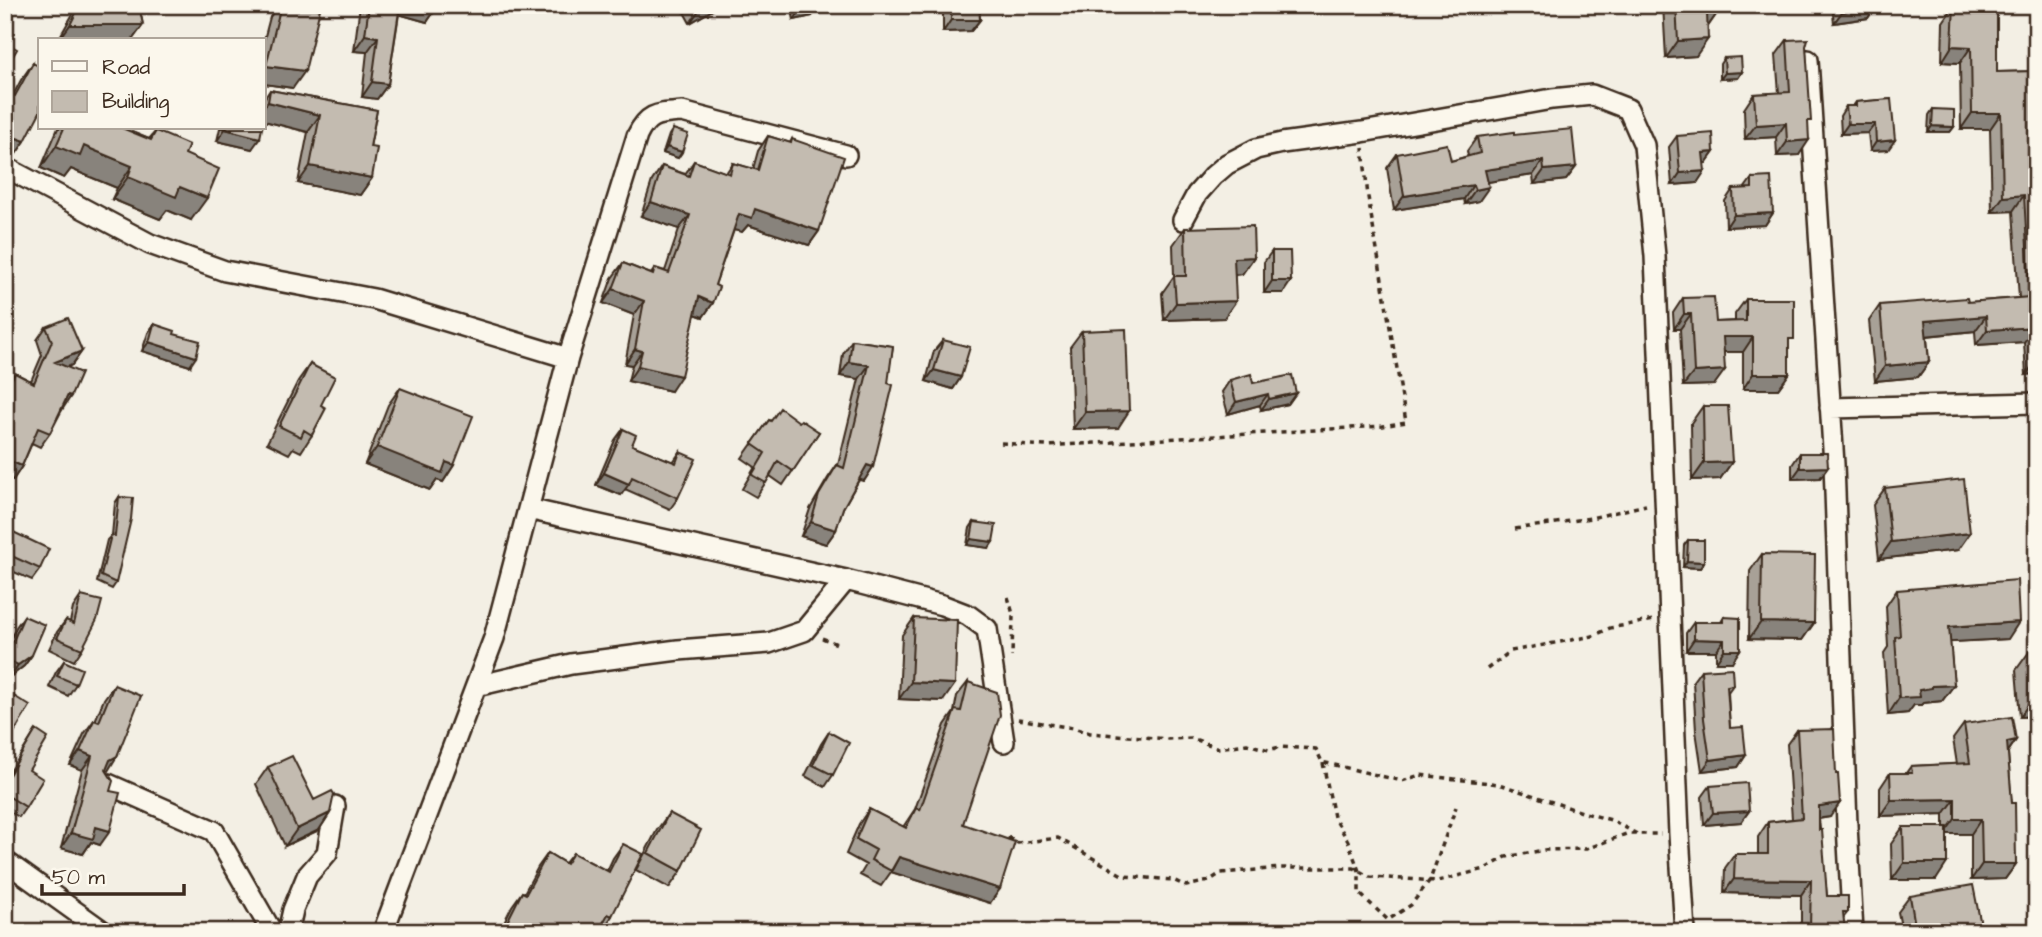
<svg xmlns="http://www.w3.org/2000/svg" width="2042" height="937" viewBox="0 0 2042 937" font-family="'Architects Daughter',sans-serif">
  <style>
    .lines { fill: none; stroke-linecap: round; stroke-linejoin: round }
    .minor-casing { stroke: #3b2a1e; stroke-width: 24 }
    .path { stroke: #3b2a1e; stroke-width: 3.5; stroke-dasharray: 5 5; stroke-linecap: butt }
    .minor { stroke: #fbf7ec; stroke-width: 19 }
    .wall { fill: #a8a197; stroke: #3b2a1e; stroke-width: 2 }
    .shaded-wall { fill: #88837b; stroke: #3b2a1e; stroke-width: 2 }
    .building { fill: #c3bbb0; stroke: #3b2a1e; stroke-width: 2 }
  </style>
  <rect width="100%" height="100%" fill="#f3efe4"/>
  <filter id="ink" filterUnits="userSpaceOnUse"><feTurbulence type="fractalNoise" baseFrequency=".0143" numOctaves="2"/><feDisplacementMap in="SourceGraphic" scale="14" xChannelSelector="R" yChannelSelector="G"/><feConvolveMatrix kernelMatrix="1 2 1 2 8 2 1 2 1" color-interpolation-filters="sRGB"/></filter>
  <g filter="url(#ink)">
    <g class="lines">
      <defs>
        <path id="minor" d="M1808,60l26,404 13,361 6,107
          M5,167l145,77 75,27 149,28 194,59 -74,280 -111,294
          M1183,220l14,-26 16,-18 14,-12 29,-15 26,-6 80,-11 190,-33 40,-4 36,14 16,36 11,111 24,578 6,98
          M568,358l69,-222c11,-23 20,-22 45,-24l164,43
          M1830,408l207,-5
          M528,509l318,71 96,25 26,10 19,14 17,113
          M476,686l95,-22 107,-14 91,-7 35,-12 42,-51
          M108,784l106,47 58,101
          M5,861l99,71
          M288,932l5,-22 14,-34 20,-23 8,-47"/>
      </defs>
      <use href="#minor" class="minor-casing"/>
      <path class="path" d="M1001,443l45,3 337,-20 23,-4 -38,-225 -5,-49
        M1515,529l76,-11 55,-13
        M1008,597l5,17 -1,43
        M822,638l15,6
        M1487,669l24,-18 82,-15 17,-8 44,-8
        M1018,719l55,9 17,5 78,6 24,-1 26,10 29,-4 22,6 10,-3 37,2 6,13 80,19 18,-6 79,9 86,29 26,7 26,14
        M1323,763l11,54 14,24 11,30v22l29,27 23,-15 19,-25 26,-73
        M1008,837l10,6 40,-5 66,38 49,4 13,6 23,-5 12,-8 60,-5h73l16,9 68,4 47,-12 21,-12 38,-7 42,-1 40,-15h35"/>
      <use href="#minor" class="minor"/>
    </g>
    <path class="wall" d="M78,5h61l4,20 -11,15h-74z
      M278,5h27l-12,83 -29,-4v-44l6,-23z
      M360,5h78l-11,17 -28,-8 -11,70 -11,15 -15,-2 5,-45 -13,-1z
      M680,5h41l-31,18z
      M791,5h29l-8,11 -18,4z
      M945,5h34l1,15 -9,11 -28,1v-23z
      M1663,5h55v7l-11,16 -11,28 -30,2z
      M1832,5h43l1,1 -8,12 -34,5z
      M1954,6l43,66 40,-1v320h-4l-1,-17 -6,1 -2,-33 -48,3 -1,-14 -48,5 2,26 -11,15 -43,4 -6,-60 11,-16 88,-3 51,-4 -6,-87 -21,1 -2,-83h-29l-1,-66 -18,-1 1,-40z
      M1787,40l19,6 2,79 -9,30 -22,1 -1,-19 -31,2 -1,-30 10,-15 25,-1 -3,-38z
      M5,42l5,19 -4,6 -1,-1z
      M1724,58l18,14 -4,6 -18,1v-15z
      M33,63l-8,78 -12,17 -8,-3v-60h8l8,-15z
      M270,90l107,20 -7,37 2,31 -12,17 -62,-12 10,-51 -44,-11v-22z
      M1891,99l-3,51 -18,1 -2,-18 -27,1 -1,-18 6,-10h7l3,-4z
      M1933,109l21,18 -4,5h-22l1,-17z
      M58,128h64l27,11 7,-8 29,23 6,66 -24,-10 -7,9 -48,-20 5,-11 -46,-19 -7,9 -23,-10z
      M220,128h42l-10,21 -35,-8z
      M673,129l9,23 -4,6 -15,-5 6,-18z
      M1514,135l62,32 -10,13 -32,4 -1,-9 -45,7 -9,19 -14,3 -1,-5 -70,11 -7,-42 10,-14 54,7 17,-5 -1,-5 10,-14z
      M768,136l22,7 2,-4 27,92 -10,14 -61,-20 -6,7 -8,-2 -19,55 -2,18 -10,14 -8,-3 -24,77 -43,-10 4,-16 -7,-1 9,-49 -31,-12 9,-25 11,-15 28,11 4,-6 10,3 14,-42 -38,-13 11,-35 10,-15 23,8 9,-13 32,12 7,-10 20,6 5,-18z
      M1677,136l37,16 -8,11h-2l-7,20 -25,2 -3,-38z
      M1752,178l21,35 -8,12 -39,2 -1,-26 8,-12h11z
      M1185,228l69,29 -12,17 -7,1 -11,43 -60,2 -2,-27 12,-17 -1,-31z
      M1272,251l11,42h-19v-31z
      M1683,298l33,24 19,-1v-7l11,-15 43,46v29l-11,15h-35v-37h-19l-10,33 -31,1 -3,-57h-6l-1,-16z
      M154,324l20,10 16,32 -48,-15 6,-18z
      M46,327l36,24 -10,14 -5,2 -5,43 -12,23 -10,14 -8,-4 -10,23 -9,14 -8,-3v-91l10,-13 16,8 11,-26 -5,-15z
      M1082,331l36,97 -45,1 -3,-82z
      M852,340l41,6 -20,121 -9,14 -5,-1 -16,28 -7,22 -10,14 -25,-8 9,-27 18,-31 9,-13h1l21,-86 -19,-3 3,-22z
      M943,340l18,37 -8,12 -27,-8 8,-30z
      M310,364l11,41 -9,30 -11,17 -8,-4 -4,6 -22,-11 31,-62z
      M1230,380l23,3 43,10 -8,11 -27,6 -1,-5 -32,9 -6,-22z
      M400,388l54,77 -11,17 -6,-2 -7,10 -65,-26 23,-59z
      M1703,406l29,56 -12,17 -28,1 -1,-57z
      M769,420l2,1 28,1 20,10 -36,53 -13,-9 -14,21 -14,-8 13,-22 -13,-9z
      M623,429l9,16 41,17 7,-10 -2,46 -8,11 -45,-20 -4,6 -25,-10 19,-45z
      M1800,453l28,14 -8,11 -28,1v-14z
      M1885,488l73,62 -79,9 -6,-54z
      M119,497l-3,86 -4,6 -15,-7 10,-42 5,-5 3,-32z
      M974,522l15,26 -22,-3 3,-17z
      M9,530l31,39 -8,11 -27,-12v-32z
      M1688,540l16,22 -4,6 -17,-1 1,-22z
      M1762,554l52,69 -12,17 -53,-1 1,-68z
      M1897,590l111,49 -58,3 4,43 -12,16 -19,2 -2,2h-7l-6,8 -20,2 -4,-62 4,-6 -2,-41z
      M81,596l1,53 -8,12 -25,-12 8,-17 9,-12 4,2 3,-14z
      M24,616l8,39 -8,11 -14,11 -5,-2v-23l11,-25z
      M1724,617l8,45h-16v-11h-30v-18l8,-11h27z
      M914,618l29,83 -44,-2 3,-64z
      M2032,648l5,68 -17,1 -4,-47z
      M64,661l12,23 -8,12 -19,-9 7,-15z
      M1701,670l32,15 -5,7 2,36 16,27 -8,12 -36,4 -6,-40 -3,-50z
      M968,682l-5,142 27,79 -99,-31 -10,14 -21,-11 6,-10 -20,-11 13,-30 10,-15 34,18 12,-18 30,-84 9,-13 3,-16z
      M114,685l3,71 -11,15 4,20 -10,54 -9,-3 -8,12 -22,-6 21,-78 -12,-5 14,-31 10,-14 1,1 9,-22z
      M14,696l1,35 -8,11 -2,-1v-32z
      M1964,724l52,16 -8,12 8,112 -11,15 -34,1v-46h-24l-11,46h-44l-1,-36 12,-17h41v-13l-64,2v-28l10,-15h16l5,-7 46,-2 -4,-25z
      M36,730l-7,40 -3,37 -7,10 -14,-8v-36l3,2z
      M1797,730l33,87 -11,2 8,77 21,16 -5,6 2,14 -44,-3v-34l-77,-2 1,-25 10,-14h23v-17l10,-15 24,-3 -5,-75z
      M829,732l4,43 -8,12 -20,-11 16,-32z
      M268,767l62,46 -11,17 -34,16 -29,-62z
      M1710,786l39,25 -8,11 -37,3 -2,-28z
      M669,813l12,58 -12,17 -33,-18 21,-40z
      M623,844l-11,72 -9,14 -3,-2 -2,4h-99l13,-26 10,-14 2,1 14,-26 10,-14 17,10 8,-10 34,18 6,-13z
      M1910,896l71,29 -5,7h-74l-4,-20z"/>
    <path class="shaded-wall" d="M396,5h38l4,1 -11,16 -36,-10z
      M704,5h17l-31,18 12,-17z
      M820,5l-8,11 -18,4 8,-12z
      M1876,6l-8,12 -34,5 8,-11z
      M1718,12l-12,17 1,-16z
      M951,20h29l-9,11 -28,1z
      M70,25h73l-11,15h-73z
      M365,35l13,2 -11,15 -13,-1z
      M1708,39l-12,17 -30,2 12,-17z
      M1952,46l19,1 -11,16 -18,-1z
      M266,66l39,5 -12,17 -29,-4v-16z
      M1742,72l-4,6 -18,1 5,-6z
      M372,82l16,2 -11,15 -15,-2z
      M268,102l52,13 -12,17 -44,-11v-14z
      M1972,113h29l-11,16h-29z
      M1786,123l-10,14 -31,2 11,-14z
      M1848,124h27l-7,9 -27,1z
      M1932,126l22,1 -4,5h-22z
      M225,129l35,9 -8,11 -35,-8z
      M17,138l8,3 -12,17 -8,-3v-8l5,-7z
      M1809,140l-10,15 -22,1 10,-14z
      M1895,140l-7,10 -18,1 6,-9z
      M56,146h28l48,20 -15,22 -46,-19 -7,9 -23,-10z
      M667,147l15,5 -4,6 -15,-5z
      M1714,152l-8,11 -11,1 8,-11z
      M1543,161l-10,14 -58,9 10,-14z
      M310,166l62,12 -12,17 -62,-12z
      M1576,167l-10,13 -32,4 10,-14z
      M1705,171l-8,12 -25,2 8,-12z
      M128,177l52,10 27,11 -16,22 -24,-10 -7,9 -48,-20z
      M1473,185l-9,14 -70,11 10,-14z
      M1489,187l-10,14 -14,3 10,-14z
      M2024,195l-11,16 -21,1 11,-15z
      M651,202l39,13 -11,14 -38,-13z
      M755,209l64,22 -10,14 -61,-20 -6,7 -13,-3 10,-15z
      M1773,213l-8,12 -39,2 8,-12z
      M1254,257l-12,17 -19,1 11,-17z
      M1272,281h19l-8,12h-19z
      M613,289l31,12 -10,14 -31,-12z
      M699,297l14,6 -10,14 -14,-5z
      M1236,301l-12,17 -60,2 12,-17z
      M1684,314h7l-11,15h-6z
      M1986,316l-11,15 -61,6 11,-16z
      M2035,327l-11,15 -48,3 11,-15z
      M1723,337h30l-10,15h-30z
      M149,342l47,15 -6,9 -48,-15z
      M635,349l7,2 -10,14 -7,-1z
      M82,351l-10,14 -27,11 10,-14z
      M2037,359v9l-5,6 -6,1z
      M849,362l20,3 -10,14 -19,-3z
      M1929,362l-11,15 -43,4 10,-15z
      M638,366l43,10 -10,15 -43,-10z
      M934,370l27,7 -8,12 -27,-8z
      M1725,370l-11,15 -31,1 11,-14z
      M1753,374h36l-11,15h-35z
      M1296,393l-8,11 -27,6 8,-11z
      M1268,394l-8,11 -32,9 8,-12z
      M68,395l3,1 -9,14 -3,-1z
      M1129,411l-11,17 -45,1 12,-17z
      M377,447l69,15 8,3 -11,17 -6,-2 -7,10 -65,-26z
      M5,459l17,7 -9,14 -8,-3z
      M1732,462l-12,17 -28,1 12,-17z
      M867,465l6,2 -9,14 -6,-2z
      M1828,467l-8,11 -28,1 8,-11z
      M604,473l25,11 -8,11 -25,-10z
      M811,522l25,8 -10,14 -25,-8z
      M1970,533l-12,17 -79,9 12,-17z
      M971,539l22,3 -4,6 -22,-3z
      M1687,561l17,1 -4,6 -17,-1z
      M1761,622l53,1 -12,17 -53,-1z
      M2019,622l-11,17 -71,4 12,-16z
      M1694,639l30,1 -8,11h-30z
      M1724,650h16l-8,12h-16z
      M32,655l-8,11 -14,11 8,-12z
      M911,682l44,2 -12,17 -44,-2z
      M1954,685l-12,16 -19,2 -2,2h-7l-6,8 -20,2 11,-17 20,-8 13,-4z
      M2035,694h2v22l-17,1z
      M2016,740l-11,16 2,-14z
      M80,751l12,5 -10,14 -12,-5z
      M1746,755l-8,12 -36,4 8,-11z
      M117,756l-9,15 -8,4 10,-15z
      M1955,799l-11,15 -64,2 11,-16z
      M1840,803l-10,14 -21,3 10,-14z
      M1749,811l-8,11 -37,3 9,-12z
      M330,813l-11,17 -34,16 12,-17z
      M1955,819h26l-10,15h-27z
      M96,827l14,4 -10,14 -9,-3 -8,12 -22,-6 10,-15z
      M899,857l101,32 -10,14 -99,-31z
      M1904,863h43l-11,17h-44z
      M1982,864h34l-11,15 -34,1z
      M1734,879l77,1 -10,15 -77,-2z
      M1981,925l-5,7h-34z"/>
    <path class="building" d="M80,5h59l4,20h-73z
      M281,5h24l15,4 -15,62 -39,-5z
      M369,5h31l-12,79 -16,-2 6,-45 -13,-2z
      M801,5h16l-15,3z
      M951,5h28l1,15h-29z
      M1676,5h42v7l-11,1 1,26 -30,2z
      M1842,5h33l1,1 -34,6z
      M1954,6l43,2v64l40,-1v288l-2,-32 -48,3 -1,-14 -61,5 4,41 -44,4 -5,-61 87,-7 1,4 62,-5 -6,-102 -21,2 -2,-84h-29l-1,-66 -19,-1z
      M1808,39l-2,7 5,75h-3l1,19 -22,2 -1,-19 -30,2 -2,-31 36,-2 -3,-52z
      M5,42l12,7 -7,12 -5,-3z
      M1741,57l1,15 -17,1 -1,-15z
      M33,63l7,4v45l-15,29 -8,-3 -7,2 -5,-2v-42l2,-4 8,4z
      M270,90l107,20 -7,37 7,1 -5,30 -62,-12 10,-51 -52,-13z
      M1891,99l4,41 -19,2 -1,-18h-27l-2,-18h10v-4z
      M1933,109l21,1v17l-22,-1z
      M64,128h58l29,12 5,-9 33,14 -4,9 34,15 -12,29 -27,-11 -4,10 -48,-20 4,-11 -48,-20 -4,10 -24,-10z
      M225,128h37l-2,10 -35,-9z
      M673,129l15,5 -6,18 -15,-5z
      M1572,129l4,38 -32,3 -1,-9 -58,9 4,17 -14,3 -2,-5 -69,11 -7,-42 50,-10 4,17 29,-8 -3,-16 37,-5v3z
      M1713,133l1,19 -11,1 2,18 -25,2 -3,-37z
      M768,136l23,7 1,-4 52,18 -25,74 -64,-22 -3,9 -13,-4 -24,71 4,2 -6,16 -14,-6 -18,79 -43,-10 4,-15 -7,-2 9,-48 -31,-12 10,-26 30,12 2,-7 14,5 21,-58 -39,-13 11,-36 27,10 5,-15 36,13 3,-11 25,7z
      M1771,177l2,36 -39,2 -1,-26 19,-1v-10z
      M1253,226l1,31 -20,1 2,43 -60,2 -2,-27h12l-1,-48z
      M1272,251h18l1,30h-19z
      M1714,297l2,25 30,-1v-22h48v40h-5v35h-36v-37h-30l2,33 -31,2 -3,-58h-7l-1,-16z
      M68,318l14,33 -27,11 26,11 -10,23 -3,-1 -18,38 -12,-5 -16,38 -17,-7v-38l4,-8 -4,-2v-19l10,-19 19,10 18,-42 -6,-14z
      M154,324l21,7 -1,3 26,7 -4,16 -47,-15z
      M1126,329l3,82 -44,1 -3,-81z
      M852,340l41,6 -5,37 5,2 -20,82 -6,-2 -24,43 -7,22 -25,-8 8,-27 18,-30 7,3 25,-103 -20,-3z
      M943,340l27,7 -9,30 -27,-7z
      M310,364l25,13 -14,28 5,3 -14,27 -8,-5 -3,7 -22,-11z
      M1251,374l2,9 39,-8 4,18 -27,6 -1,-5 -32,8 -6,-22z
      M400,388l73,28 -19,49 -8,-3 -4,11 -65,-26z
      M1703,406h25l4,56 -28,1z
      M780,408l19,14 2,-2 18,12 -26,39 -15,-10 -12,22 -14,-8 13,-22 -13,-9 17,-24 2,1z
      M623,429l13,6 -4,10 44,18 4,-11 16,7 -18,39 -46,-21 -3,7 -25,-11z
      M1800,453h27l1,14 -28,1z
      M1964,479l6,54 -79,9 -6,-54z
      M119,497l14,1 -2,21 -15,64 -15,-7 10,-41 4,1z
      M974,522l22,3 -3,17 -22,-3z
      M9,530l40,19 -9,20 -35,-16v-14z
      M1688,540h16v22l-17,-1z
      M1762,554l53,1 -1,68 -53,-1z
      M2017,580l2,42 -70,5 5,58 -22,1v2l-13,2 1,7 -21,1 -4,-61 5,-1 -3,-46z
      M81,596l21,5 -5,19 -15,29 -25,-11 9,-18 8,4z
      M24,616l21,9 -13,30 -14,10 -13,-6z
      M1724,617l16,1v32h-16v-10l-30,-1v-17h30z
      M914,618l43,2 -2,64 -44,-2z
      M2037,647v47h-2l-3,-46z
      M64,661l18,8 -6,15 -19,-8z
      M1732,668l1,17 -6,1 3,42 13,-1 3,28 -36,5 -6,-41 -3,-49z
      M968,682l29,10 3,23 -37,109 52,18 -15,47 -101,-32 -8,14 -20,-11 5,-10 -20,-11 13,-30 37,19 10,-20 4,2 35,-100 6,1z
      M114,685l27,11 -24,60 -7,4 -4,10 7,11 -3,10 10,2 -10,38 -14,-4 -3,12 -22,-6 21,-77 -12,-5 14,-31 5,2z
      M14,696l16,10 -15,25 -10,-6v-14z
      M2012,717l4,23 -9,2 5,61h3l1,61h-34l-1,-45h-26v-20l-64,1 -1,-27h22l-1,-7 59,-3 -6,-39z
      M1834,729l2,45h2l2,29 -21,3v24h3l5,66h21v16h-5l2,20h-78l43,-4 1,-48 -77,-1 1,-25h33v-32l34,-4 -5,-88z
      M36,730l12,8 -19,32 14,9 -17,28 -21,-13v-21l4,2z
      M829,732l20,11 -16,32 -20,-10z
      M292,756l22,44 18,-9 2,3 -4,19 -33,16 -29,-62z
      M1747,783l2,28 -36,2 -3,-27z
      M669,813l32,17 -20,41 -33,-18z
      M1903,827h44v36h-43z
      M623,844l20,10 -31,62 -4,-2 -10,18h-96l20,-40 4,2 22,-41 18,11 7,-11 36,19z
      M1973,885l8,40 -39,7h-26l-6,-36z"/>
  </g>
  <rect width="2042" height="937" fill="none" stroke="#fbf7ec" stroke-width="28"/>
  <rect x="14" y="14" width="2014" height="909" fill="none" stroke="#3b2a1e" stroke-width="2.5" filter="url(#ink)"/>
  <rect x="38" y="38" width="228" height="91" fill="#fbf7ec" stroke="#aea59a" stroke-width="2"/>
  <rect x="52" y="61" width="35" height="10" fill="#fbf7ec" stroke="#aea59a" stroke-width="2"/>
  <text x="102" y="74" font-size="21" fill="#3b2a1e">Road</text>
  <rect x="52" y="91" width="35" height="21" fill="#c3bbb0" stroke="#aea59a" stroke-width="2"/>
  <text x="102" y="108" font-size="21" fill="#3b2a1e">Building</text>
  <path d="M42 884v10h142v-10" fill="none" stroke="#3b2a1e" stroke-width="3.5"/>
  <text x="52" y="884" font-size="21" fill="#3b2a1e" stroke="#fbf7ec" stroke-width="5" paint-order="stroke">50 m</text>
</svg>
